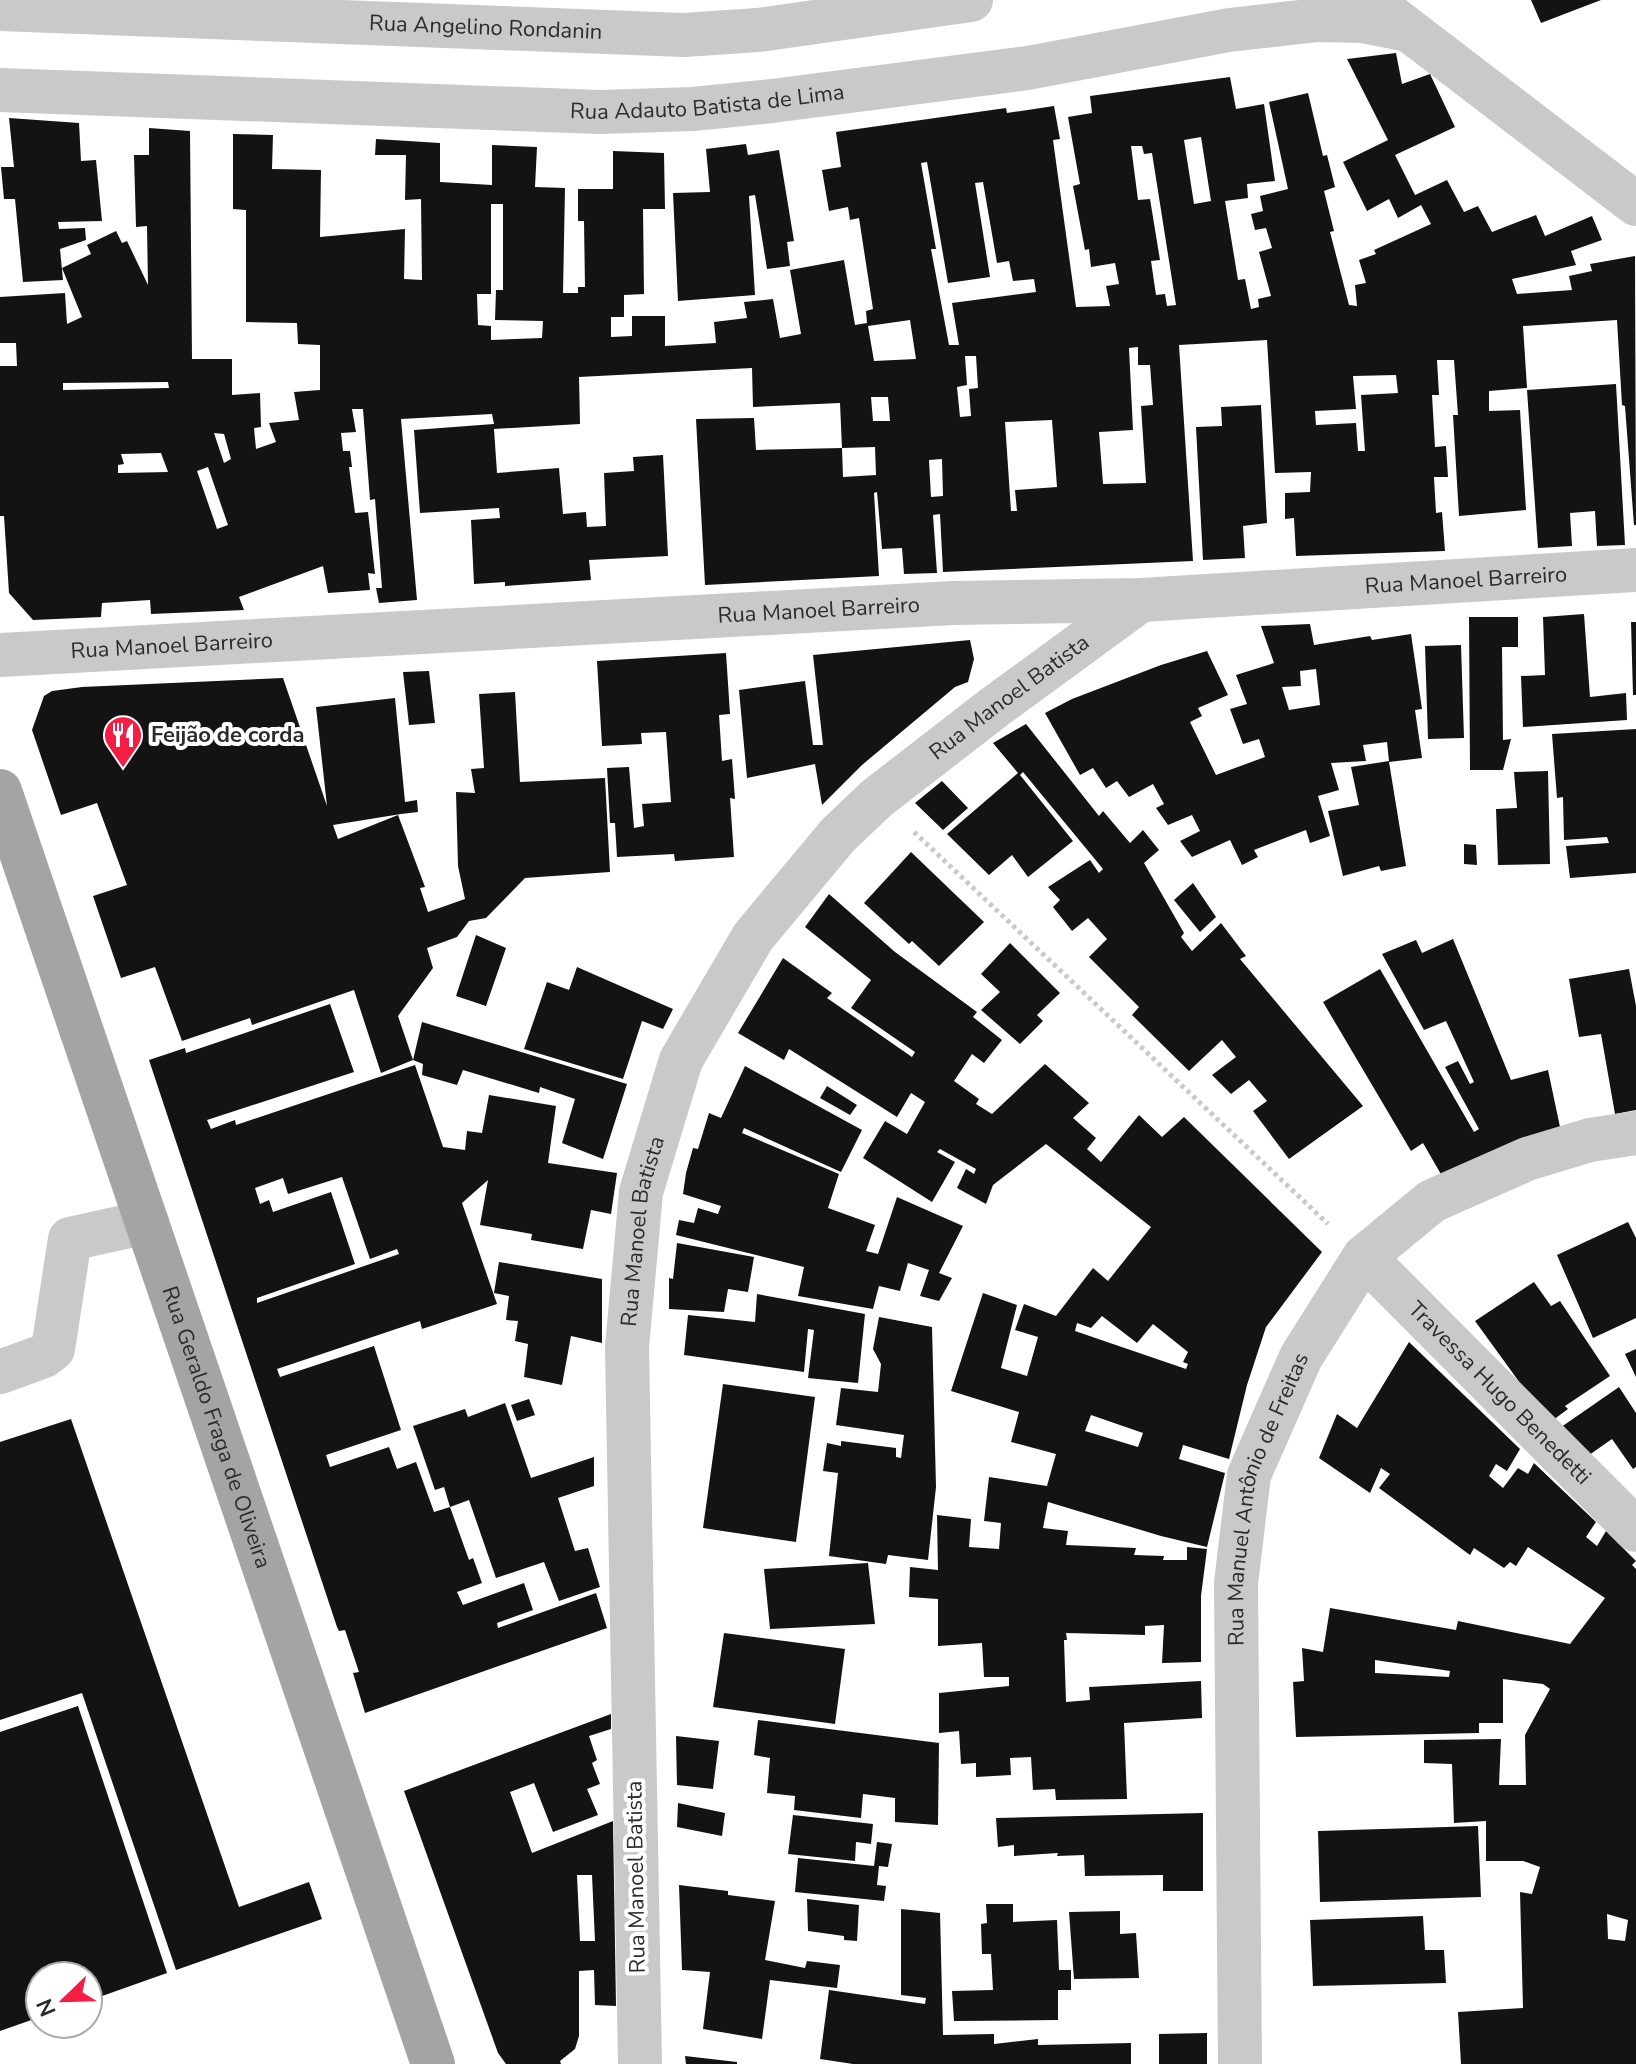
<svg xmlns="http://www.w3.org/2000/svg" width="1636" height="2064" viewBox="0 0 1636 2064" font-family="'Nunito Sans',sans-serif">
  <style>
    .building { fill: #131313; fill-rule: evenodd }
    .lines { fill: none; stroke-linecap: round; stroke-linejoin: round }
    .path { stroke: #c9c9c9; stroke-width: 5; stroke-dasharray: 4 4; stroke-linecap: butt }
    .minor { stroke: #c9c9c9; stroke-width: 44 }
    .major { stroke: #a4a4a4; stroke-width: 44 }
    .labels { text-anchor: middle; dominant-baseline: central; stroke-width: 8; stroke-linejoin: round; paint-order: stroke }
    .street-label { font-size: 22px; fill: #2c2c2c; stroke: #fff }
    .poi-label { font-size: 22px; font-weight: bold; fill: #2c2c2c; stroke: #fff; text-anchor: start }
  </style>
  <rect width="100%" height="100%" fill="#fff"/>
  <path class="building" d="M1531,0h70l-60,23z
    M1396,53l6,31 28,-10 25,53 -60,28 20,40 32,-15 17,32 14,-6 14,26 44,-17 9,21 47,-20 10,24 -31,11 5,14 -64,14 5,15 55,-4 -3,-14 23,-5 -2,-7 45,-8 1,269h-2l-9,-119 -3,-1 -5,-85 -94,6 4,62 -38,3v20l31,-1 6,100 -67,6 -6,-101h5l-4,-55h-17l2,35h-7l3,52 11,-1 2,31h-14l2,36 6,-1 3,39 -149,5 -2,-38 -9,1v-26l25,-1 1,-20 -36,1 -8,-133 -88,5 14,216 -250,11 -3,-58 -7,1 4,58 -33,1 -2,-26 -20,1 -5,-57 -3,1 5,83 -174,9 -9,-166 58,-1 2,32 86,-2 -2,-45 -87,4 -1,-39 -173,9 1,47 -86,5 3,44 62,-5 4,46 23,-2 1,15 19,-1 -2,-53 30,-2 -1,-14 30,-2 5,101 -79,4 2,20 -86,6v-4l-31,2 -3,-64 29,-2 -1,-10 -79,5 -6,-83 80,-6 -2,-10 -91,5 16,181 -38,3 -3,-15h6l-7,-89 -5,1 -7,-91h-11l4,23 -15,1 2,18h7l2,16h-3l6,46 13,-1 7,62 -7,-1 2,17 -42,3 -5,-27 -84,31 5,13 -93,4 -1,-14 -48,3 -1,14 -68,3 -24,-27 -5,-77h-4v-150h17l-1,-23h-16v-46l65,-4 2,31 15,-7 -20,-49 29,-14 -4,-9 29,-14 6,12 5,-2 21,44 -1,-59 -11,1 -2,-72h15v-27l41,3 2,228h40v36l28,-2 1,34 -7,1 2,21 20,-7 -7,-19 30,-3 -5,-28 26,-2v-45l-22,-1 -1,-21 -51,-1v-112l-13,-1v-75l40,1 -1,34 49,1 -1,67 85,-8 -1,50 18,1 -1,-81 -16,1 1,-45h-31l1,-16 64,4v39l52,3v-40l45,2 -2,40 30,1 -2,105h15v-6h7l-1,-66h-6v-32h35v-38l51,2 1,56h-22l1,85 -20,1v22h-13v20l21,-1v-20h33v30l51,-3 -2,-21 33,-4 -3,-16 29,-3 7,39 21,-4 -11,-64 54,-10 11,65 12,-2 -1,-12 7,-2 -14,-91 -9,2 -2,-13 -19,4 -7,-41 19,-3 -5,-35 170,-24 1,5 47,-7 6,33 -7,1 23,167 34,-1 -4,-20 13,-2 -4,-21 -24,4 -2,-18 -4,1 -12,-64 7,-2 -12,-67 24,-4 -2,-17 140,-19 6,32 28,-5 11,77 -28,3 1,14 -23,3 13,79 7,-1 6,30 8,-2 -1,-8 13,-3 -12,-44 13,-4 -6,-20 -11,2 -4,-16 12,-3 -3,-15 28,-7 -19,-87 39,-9 15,63 4,-1 8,32 -11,4 10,40 -4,1 19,73 8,1 -2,-21 11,-2 -7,-23 17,-6 -2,-4 57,-26 -10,-19 -23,13 -9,-19 -22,12 -24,-49 45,-22 -41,-81zM1201,137l10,64 -17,3 -10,-64zM1131,146h11l2,8 8,-1 24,152 -9,1 -2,-12 -9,1 -5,-34 9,-1 -10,-61 -12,1zM927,162l21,121 42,-6 -15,-94 8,-1 14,81 12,-2 4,20 21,-2 2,13 -84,11 7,42h-10l-18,-96h5l-15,-86zM491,204h12v86h-7l-1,30 48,1 -1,17 -51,2v-14l-13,-1 -1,-31h14zM910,320l6,39 -42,2 -6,-35zM1138,347v18h12l3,40 -12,1 5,77 -43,1 -4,-52 34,-2 -4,-82zM965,356h11l2,32 -9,1 2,27 -11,1 -3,-30 10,-2zM1396,375l2,18 -37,2 4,56h-7l-2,-28 -40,2 -1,-14 41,-2 -3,-33zM168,382l1,6 -106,2v-7zM871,397h17l2,24h-17zM1052,420l5,67 -42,3 2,21h-6l-6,-89zM214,433l10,1 7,25 -7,4zM875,447l1,28 -33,2 -1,-29zM161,453l7,19 -50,1v-8l6,-1 -3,-10zM942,459l1,37 -12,1 -2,-37zM208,467l20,58 -11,4 -20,-58z
    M9,118l70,5 2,38 15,-1 6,61 -44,1 1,7 26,-1 1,12 -26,9 3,31 -40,2 -8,-83h-11l-3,-32h13z
    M746,144l2,11 31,-5 15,91 -7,1 3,24 -23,3 -12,-74 -6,1 6,99 -77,6 -5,-108 37,-1 -4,-43z
    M1616,384l9,161 -28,1 -2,-35 -25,2 2,33 -34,2 -11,-158z
    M1261,405l6,118 -24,3 2,32 -42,2 -7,-133 26,-1 -1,-19z
    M1584,614l6,83 36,-4 1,27 -104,7 -2,-51 24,-1 -2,-58z
    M1469,617h49v30h-16l1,93 8,-1 -8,31h-33z
    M1631,622h5v73h-3z
    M1310,624l4,21 56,-9 2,4 39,-6 11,75 -7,1 7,48 -33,4 17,104 -25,5 -2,-5 -36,10 -15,-65 31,-6 -8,-38 38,-6 -2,-19 -24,3 3,16 -35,2 8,27 -21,6 12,40 -20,7 -4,-13 -52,20 4,7 -16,8 -12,-25 -38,17 -12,-16 20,-10 -8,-16 -24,10 -12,-17 8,-4 -11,-20 -24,13 -12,-16 -11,7 -13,-20 -13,7 -35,-62 27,-14 89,-34 46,-14 21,44 -30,13 4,8 -12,6 26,53 49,-18 -6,-18 -16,5 -13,-35 17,-5 -11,-29 38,-12 -13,-37zM1316,669l4,36 -31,5 -7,-23 19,-1 -1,-15z
    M970,640l4,19 -6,23 -13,5 -93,78 -40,40 -7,-41 -68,14 -8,-88 66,-9 8,64h10l-10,-90z
    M1461,645l3,93 -36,1 -3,-93z
    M726,653l4,61 -11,1 3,46 10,-2 3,40 -5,-1 4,59 -59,4 -1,-7 -57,3 -2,-34h-5l-3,-55 22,-1 5,61 10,-2 -2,-22 29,-2 -5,-70 -25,1 1,11 -40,2 -5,-85z
    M429,671l6,52 -26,2 -6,-53z
    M283,678l44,128 -11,-99 79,-9 10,104 12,-2 1,12 -17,2 -68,11 5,14 60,-24 27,72 -5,1 8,24 37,-13 -7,-33 -2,-74 19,1 -4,-24 13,-1 -5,-74 36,-2 5,90 85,-4 5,94 -85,6 -39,40 -17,3 -12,16 -30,11 6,20 -35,48 15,44 9,-38 205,62 -24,75 -41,-16 13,-44 -35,-12 -1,6 -76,-23 -6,15 -35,-10 1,-11 -10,-4 -32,13 -27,-83 -102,35 -2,-7 -68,23 -27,-74 -34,11 -28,-82 34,-11 -30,-82 -36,12 -29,-85 12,-34 8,-5 30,-4z
    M1026,724l73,92 4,-5 27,32 13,-13 16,20 -15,13 40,70 -3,4 11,14 29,-28 25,33 -6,3 123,147 -74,53 -36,-48 14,-10 -18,-21 -18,14 -19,-19 24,-18 -14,-17 -33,31 -57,-56 7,-8 -50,-50 18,-18 -19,-21 -16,13 -19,-24 7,-7 -12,-13 42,-27 9,13 4,-4 -80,-97 -3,3 53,66 -45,36 -16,-22 -23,20 -42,-41 71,-61 -25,-30z
    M1636,729v144l-66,5 -4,-32 43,-3 -2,-6 -43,3 -1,-43 -6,1 -5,-64z
    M1548,771l2,93 -52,1 -2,-56 21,-1 -3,-36z
    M942,781l26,27 -25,22 -28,-27z
    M1464,844l12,1 1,20 -13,-1z
    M911,852l73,70 -45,44 -27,-25 -3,3 -45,-41z
    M1193,883l23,34 -16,15 -26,-32z
    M829,894l66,58 82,60 -4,5 29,23 -18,23 -12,-9 -18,27 25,18 -3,5 16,10 53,-50 44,39 -16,15 23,20 -9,11 14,13 38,-47 23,22 22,-20 138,135 -56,75 -19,58 -18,74 -46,-14 -4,14 46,14 -18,74 -46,-11 -113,-34 -5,26 25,3 -2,14 70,3 -2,7 30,1 -1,4h24v-13l20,2 -6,47v66l-39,1 2,-38 -19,1v9l-79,-2 1,7h-3l2,62 24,-2 -1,-13 112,-6 1,37 -78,5 3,76 -71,1 -1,-11 -22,1 -2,-33 -21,1 1,17 -35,2v-14l-15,1 -2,-33 -20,2v-40l70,-7v-9h-25l-2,-34 -44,3v-47l-29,-2 1,-30 28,3 -1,-55 34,4 -2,28 30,2 2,-26 -17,-2 5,-44 58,9 9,-32 -45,-12 8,-30 -68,-21 32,-98 34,12 -16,63 26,8 11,-39 -23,-7 9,-26 32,12 37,-48 15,13 43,-54 -105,-83 -53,41 -7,19 -29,-16 9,-19 8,5 2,-5 -36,-20 -3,3 18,10 -23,40 -69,-44 22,-37 22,13 18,-32 -14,-9 -14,24 -108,-68 -5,11 -46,-27 45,-75 49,35 -5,5 85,59 3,-5 -64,-44 20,-28 -66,-53zM1102,1316l35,27 16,-19 35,28 -5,10 5,2 -2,5 -111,-38 2,-8 14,5zM1091,1415l52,18 -5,14 -53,-16z
    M476,935l30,13 -20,58 -30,-10z
    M1453,939l58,141 37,-10 12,57 -118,49 -19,-33 -12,8 -88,-149 57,-33 94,163 5,-3 -34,-62 13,-6 12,23 4,-2 -28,-61 -22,9 -42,-76 34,-14 6,13z
    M1010,943l50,50 -23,22 6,6 -23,23 -39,-34 19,-18 -19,-18z
    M577,967l96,42 -10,20 -21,-8 -19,58 -99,-30 23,-67 22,8z
    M1629,969l7,37v104l-21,4 -14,-80 -22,3 -10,-58z
    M330,1004l24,68 -147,48 4,9 24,-9 1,5 179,-60 28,82 22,3 2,-19 15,2 7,-38 67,11 -8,57 69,10 -6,41 -20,-4 -8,39 -52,-9 1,-6 -52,-9 8,-45 -26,23 35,101 -75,25 -2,-8 -143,48 3,8 94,-31 27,84 -75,25 4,12 59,-20 8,22 19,-7 18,50 16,-5 19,53 4,-2 9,25 -25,9 6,13 61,-22 9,27 -36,13 1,5 98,-35 11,35 -242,85 -12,-40 6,-1 -14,-42 -6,1 -2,-4 -188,-567 36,-12 1,5zM342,1177l28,82 27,-10 2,5 -142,49v-5l98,-34 -24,-72 -58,20 -4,-12 -9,4 -5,-16 28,-10 5,16z
    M745,1066l117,64 -21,42 -97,-44 -2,5 97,41 -11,34 47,17 -9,26 12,3 19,-57 66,29 -24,47 13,5 -13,23 -19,-5 9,-26 -21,-7 -8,28 -21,-5 -6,23 -75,-13 6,-29 -128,-32 3,-15 15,3 4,-15 20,6 3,-8 -38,-12 3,-21 7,-25 5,1 11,-36 12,5z
    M827,1086l30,19 -7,10 -30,-17z
    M1628,1222l8,16v80l-43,20 -36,-83z
    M677,1243l77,14 -6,35 -20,-3 -4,23 -55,-3v-31l4,1z
    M499,1262l103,17v64l-31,-7 -9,49 -38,-8 4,-33 -13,-3 3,-20 -12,-1 3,-24 -15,-3z
    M1534,1282l17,24 9,-5 50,75 -45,30 3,3 -19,14 -74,-102z
    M757,1294l108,20 -7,69 -50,-5 6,-48 -6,-1 -4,43 -120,-17 4,-40 67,7z
    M879,1317l53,10 4,160 -8,73 -40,-5 -2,9 -57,-8 9,-83 -15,-2 4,-28 14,3v-5l55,7v9l5,1 3,-23 -68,-10 5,-37 37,4 3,-28 -8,-15z
    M1409,1342l111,107 -13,22 -11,-7 -7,12 14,12 15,-20 10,6 6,-11 62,59 -10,15 11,9 9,-15 30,30 -4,4 4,4v495h-175l-3,-52 65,-4 -3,-116 12,2 8,-27 -17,-6h-37v-40l-32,2 -2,-59 -28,-1v-23l77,-1 -2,46h27l-1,-50 25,-46 -7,-5 -40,-5v44h-24v10l-183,4 -3,-55 11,-1 -2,-33 21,4 7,-44 126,22 2,-9 112,23 35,-46 -77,-51 -12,19 -6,-4 -6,6 -30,-20 -4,7 -91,-67 11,-14 -9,-6 -11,25 -51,-35 18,-44 20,14zM1375,1660l75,11 -1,6 -74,-4zM1607,1914l21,6 -3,21 -17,-2z
    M1636,1349v28l-11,-23z
    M723,1384l92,13 -19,145 -93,-14z
    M1619,1387l17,26v54l-3,2 -21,-30 -30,21 -28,-28z
    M529,1399l6,16 -18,6 -6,-16z
    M505,1403l26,75 63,-21v29l-36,12 17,53 13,-3 12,39 -41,14 -15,-39 -48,16 -27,-78 -19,7 -6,-20 -9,3 -22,-64 52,-17 3,8z
    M71,1419l168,488 70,-25 13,37 -146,51 -94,-277 -82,27v-278z
    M868,1563l7,61 -105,5 -6,-60z
    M724,1633l121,16 -10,75 -122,-17z
    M78,1706l89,267 -79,28v-25h-48v41l-40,14v-299z
    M611,1714v15l-22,7 8,24 -5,3 8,21 -13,5 11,26 -45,17 -19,-49 -24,9 22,61 81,-32 3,185 -21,-1 -1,-35 -15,1v65l-4,13 -15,12 1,3h-55l-8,-11 -94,-262zM577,1875h15l3,66h-15z
    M758,1720l181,23 -1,82 -43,-3v-24l-32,-4 -2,24 -67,-8 1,-14 -28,-3 3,-35 -16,-3z
    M676,1736l43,5 -6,48 -36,-4z
    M678,1803l47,10 -3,23 -45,-9z
    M1203,1813v78h-40v-16l-78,1 -1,-21 -27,1 1,-3 -44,3v-11l-16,2 -2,-29z
    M793,1815l80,9 -2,20 -15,-2 -1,19 -67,-7z
    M1478,1826l3,71 -161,5 -2,-71z
    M877,1842l15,2 -4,23 -9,-1 -2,19 9,1 -2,15 -89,-9 3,-34 76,8z
    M679,1885l49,6v4l47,6 -10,59 40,8 2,-7 33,4 -3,23 -67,-8 -8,59 -59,-10 7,-57 -28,-2z
    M807,1899l52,6 -2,36 -13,-1v-4l-36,-5z
    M986,1904h27v18l44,-2 2,50h12v20h-13v30l-104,1 -2,-30 41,-1 -2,-36h-9l-1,-30 6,-1z
    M901,1909l39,4 3,122 51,-1v10l44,-5v6l93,-2v21h-278l-33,-5 9,-69 96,14 1,-6 -25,-3z
    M1120,1911v23l16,-1 3,45 -65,1 -5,-67z
    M1423,1916l2,34h19l2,33 -133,3 -3,-66z
    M1207,2033v31h-48v-30z
    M685,2056l52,6v2h-51z"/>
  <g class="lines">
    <path class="path" d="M914,832l414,392"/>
    <g class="minor">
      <path id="s1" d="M0,9l684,26 74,-5 213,-30"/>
      <path d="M1384,11l252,193"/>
      <path id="s2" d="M0,90l600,22 93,-3 79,-8 256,-33 201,-38 89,-10 44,1 46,9"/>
      <path id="s3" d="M0,655l953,-52 188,-3 495,-30"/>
      <path id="s4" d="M1364,1257l272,273"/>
      <path d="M0,1372l44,-16 9,-7 17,-110 77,-17"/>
      <path id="s5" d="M640,2064l-13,-717 14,-155 40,-132 72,-123 85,-102 39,-37 119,-92 145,-106"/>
      <path id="s6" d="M1240,2064l-4,-481 13,-108 52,-118 63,-100 68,-56 95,-42 63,-19 46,-7"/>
    </g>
    <path class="major" id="s7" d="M0,791l433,1273"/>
  </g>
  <defs>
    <symbol id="restaurant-pin" viewBox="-11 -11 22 30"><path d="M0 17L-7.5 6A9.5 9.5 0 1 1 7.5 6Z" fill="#f51d44" stroke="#fff"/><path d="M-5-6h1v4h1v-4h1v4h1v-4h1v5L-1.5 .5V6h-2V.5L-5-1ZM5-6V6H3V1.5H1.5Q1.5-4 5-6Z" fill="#fff"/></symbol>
  </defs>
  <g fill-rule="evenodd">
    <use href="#restaurant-pin" x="101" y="713" width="44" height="60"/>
  </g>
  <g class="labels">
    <g class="street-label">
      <text stroke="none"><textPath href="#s1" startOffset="486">Rua Angelino Rondanin</textPath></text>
      <text stroke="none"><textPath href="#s2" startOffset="708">Rua Adauto Batista de Lima</textPath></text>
      <text stroke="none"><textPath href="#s3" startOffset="1468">Rua Manoel Barreiro</textPath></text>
      <text stroke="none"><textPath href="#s3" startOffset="820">Rua Manoel Barreiro</textPath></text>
      <text stroke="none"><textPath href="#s3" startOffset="172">Rua Manoel Barreiro</textPath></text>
      <text stroke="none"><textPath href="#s5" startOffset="1506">Rua Manoel Batista</textPath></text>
      <text stroke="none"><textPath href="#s5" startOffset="834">Rua Manoel Batista</textPath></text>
      <text stroke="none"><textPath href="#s4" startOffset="192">Travessa Hugo Benedetti</textPath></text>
      <text stroke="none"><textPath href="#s7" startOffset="672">Rua Geraldo Fraga de Oliveira</textPath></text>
      <text stroke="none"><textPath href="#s6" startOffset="570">Rua Manuel Antônio de Freitas</textPath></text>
      <text transform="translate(636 1877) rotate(-91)">Rua Manoel Batista</text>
    </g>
    <g class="poi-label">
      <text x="151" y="735">Feijão de corda</text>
    </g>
  </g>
  <g transform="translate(64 2000) rotate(247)"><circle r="38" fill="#ffffff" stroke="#ababab" stroke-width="2"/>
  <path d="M0-6L14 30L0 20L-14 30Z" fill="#f51d44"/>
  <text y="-12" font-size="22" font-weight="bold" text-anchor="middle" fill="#2c2c2c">N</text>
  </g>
</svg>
